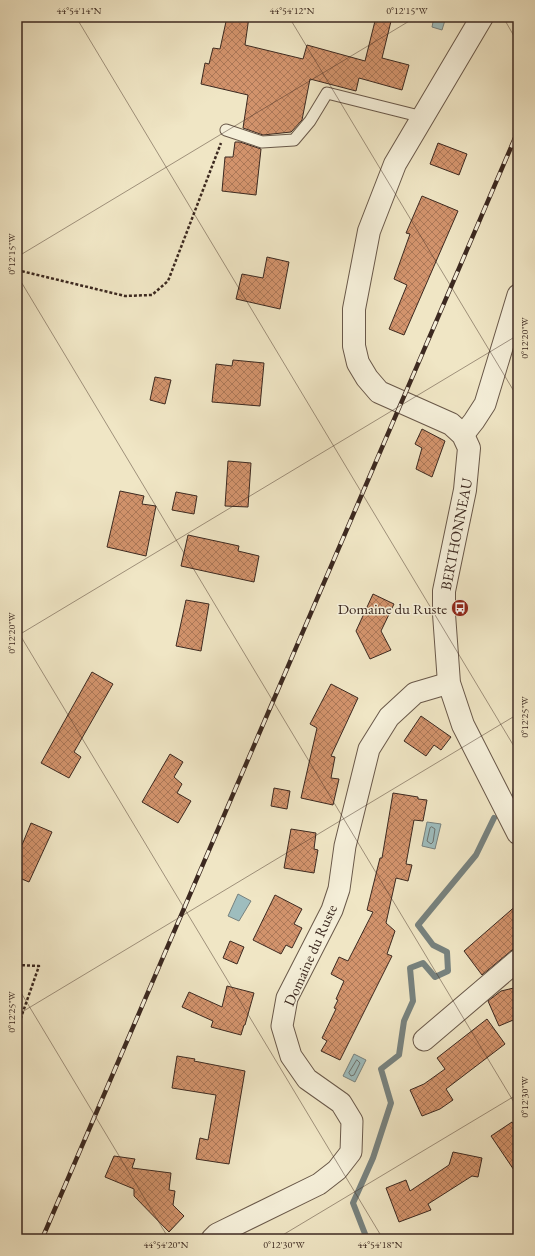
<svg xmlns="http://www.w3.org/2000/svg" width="535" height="1256" viewBox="0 0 535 1256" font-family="'EB Garamond',serif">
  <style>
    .water { fill: #9ebdbe; stroke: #77827f }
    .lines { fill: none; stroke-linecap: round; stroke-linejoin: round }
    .shore { stroke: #6d736f; stroke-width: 1 }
    .stream { stroke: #77827f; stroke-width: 6 }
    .building { fill: url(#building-cross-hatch); stroke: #3c2920 }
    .service-casing { stroke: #695849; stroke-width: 13 }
    .minor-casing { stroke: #695849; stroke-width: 23 }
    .tertiary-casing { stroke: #695849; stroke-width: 24 }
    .path { stroke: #3c2920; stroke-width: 2.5; stroke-dasharray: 3 2; stroke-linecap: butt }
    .service { stroke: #f5efd9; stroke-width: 11 }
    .minor { stroke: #f5efd9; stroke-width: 21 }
    .tertiary { stroke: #f5efd9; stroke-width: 22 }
    .rail-casing { stroke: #3c2920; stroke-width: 4.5 }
    .rail { stroke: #f5efd9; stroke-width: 3; stroke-dasharray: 9; stroke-linecap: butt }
    .ticks { fill: none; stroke: #3c2920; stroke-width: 1; stroke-opacity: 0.45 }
    .labels { text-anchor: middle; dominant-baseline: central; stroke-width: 3; stroke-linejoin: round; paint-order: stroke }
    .street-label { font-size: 15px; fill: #3c2920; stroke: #f5efd9 }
    .poi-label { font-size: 15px; fill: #3c2920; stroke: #f5efd9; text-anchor: end }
    .neatline { fill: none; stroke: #3c2920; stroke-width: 1.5 }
    .ticks-label { font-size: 10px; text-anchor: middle; fill: #3c2920 }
  </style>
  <defs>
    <pattern id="building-cross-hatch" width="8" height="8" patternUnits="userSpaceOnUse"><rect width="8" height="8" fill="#d2936c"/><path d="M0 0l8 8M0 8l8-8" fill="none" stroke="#ac7858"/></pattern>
  </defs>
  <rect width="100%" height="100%" fill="#f0e6c5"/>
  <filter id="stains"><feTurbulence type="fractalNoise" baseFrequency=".005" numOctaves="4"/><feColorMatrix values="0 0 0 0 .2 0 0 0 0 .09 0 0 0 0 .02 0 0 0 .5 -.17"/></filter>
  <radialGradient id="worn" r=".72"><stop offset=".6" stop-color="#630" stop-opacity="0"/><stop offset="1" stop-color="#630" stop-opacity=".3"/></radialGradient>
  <path class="water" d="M434,17h12l-4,13 -10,-3z
    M427,822l14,2 -6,25 -13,-3z
    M238,894l13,7 -12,20 -11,-5z
    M354,1054l12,6 -11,22 -12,-6z"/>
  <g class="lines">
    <path class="shore" d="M432,827l3,2 -2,13 -2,2 -4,-3 3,-13z
      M357,1060l3,3 -6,12 -3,1 -2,-3z"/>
    <path class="stream" d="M515,796l3,-25
      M367,1239l-14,-36 20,-45 18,-55 -10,-34 18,-14 5,-34 9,-20 -3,-33 13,-5 12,14 13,-6 -1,-19 -14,-7 -15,-20 58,-70 18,-37"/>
  </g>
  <path class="building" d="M227,17h22l-4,28 58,14 4,-14 58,16 11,-44h16l-10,41 27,7 -7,25 -43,-12 -3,13 -46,-12 -8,41 -11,12 -28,3 -20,-7 5,-33 -47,-11 4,-21 4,1 4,-16 7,1z
    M235,142h5l21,7 -5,46 -34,-4 3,-34h8z
    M438,143l29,11 -8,21 -29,-11z
    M422,196l36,15 -54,124 -15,-6 18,-44 -13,-6 16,-45 -4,-1z
    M267,257l22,5 -9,47 -44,-10 6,-25 21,4z
    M233,360l31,3 -4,43 -48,-4 4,-38 16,2z
    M155,377l16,3 -6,24 -15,-4z
    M422,429l23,12 -13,36 -16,-8 6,-21 -7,-4z
    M228,461l23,2 -3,44 -23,-1z
    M120,491l24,5 -2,8 14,2 -10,50 -39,-9z
    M176,492l21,4 -3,18 -22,-4z
    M188,535l51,11 -1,5 21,5 -5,26 -73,-16z
    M373,594l21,10 -13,27 10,19 -21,9 -14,-28z
    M186,600l23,4 -8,47 -25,-5z
    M92,672l21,12 -39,68 7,5 -12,21 -28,-15z
    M331,684l27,14 -27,58 4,1 -4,21 8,1 -6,26 -32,-7 16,-70 -7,-4z
    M421,716l30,21 -10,13 -7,-5 -8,11 -22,-15z
    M170,754l13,8 -9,15 8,7 -5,9 14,8 -13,22 -36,-21z
    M274,788l16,3 -3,18 -16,-3z
    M393,793l25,4v2l9,1 -4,21 -9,-1 -8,44 6,1 -4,16 -12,-3 -10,45 9,8 -8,23 5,2 -52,104 -19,-9 6,-10 -5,-3 14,-29 -2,-1 4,-8 -2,-1 8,-18 -13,-7 8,-17 9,4 25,-49 -6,-2 13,-52h2z
    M31,823l21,9 -23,50 -12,-5v-34l5,2z
    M291,829l25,4 -2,16 4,1 -4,23 -30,-5z
    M275,895l27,14 -8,15 8,4 -10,20 -6,-3 -5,9 -28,-14z
    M518,904v41l-36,30 -18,-24z
    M230,941l14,6 -7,17 -14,-6z
    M227,986l27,7 -9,32h-1l-3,10 -30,-8 2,-6 -31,-14 7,-15 33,15z
    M518,987v31l-19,8 -11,-25 13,-10z
    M487,1019l18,25 -59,45 7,11 -13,9 -18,7 -12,-26 14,-6 21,-15 -8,-11z
    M177,1056l18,3 -1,2 51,10 -16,93 -33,-5 4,-21 8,2 8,-45 -44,-7z
    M512,1122l6,9v45l-27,-40z
    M453,1152l29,6 -4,19 -6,-1 -44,28 3,6 -32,12 -13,-34 20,-8 4,11 39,-26z
    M114,1156l21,3 -3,9 39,5 -2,17 6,1 -2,14 11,11 -15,16 -35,-36v-7l-29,-12z"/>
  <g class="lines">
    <defs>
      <path id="service" d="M226,130l36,12 32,-2 16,-19 17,-28 96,24"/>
      <path id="minor" d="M463,435l11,-14 11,-17 33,-109
        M424,1040l94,-80
        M212,1239l5,-5 102,-50 18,-14 14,-18 1,-31 -11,-18 -34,-24 -16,-23 -9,-30 5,-28 45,-88 7,-21 6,-43 24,-97 20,-32 26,-24 34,-10"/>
      <path id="tertiary" d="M482,17l-87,147 -26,67 -15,78v37l4,17 9,15 12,14 72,32 12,11 6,13 -4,42 -21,101v23l5,69 14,42 55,108"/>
    </defs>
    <use href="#service" class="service-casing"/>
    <use href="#minor" class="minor-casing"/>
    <use href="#tertiary" class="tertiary-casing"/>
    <path class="path" d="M17,270l108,26 27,-1 16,-14 53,-138
      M17,965l22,1 -22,63"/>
    <use href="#service" class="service"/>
    <use href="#minor" class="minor"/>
    <use href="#tertiary" class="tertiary"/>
    <defs>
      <path id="rail" d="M42,1239l476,-1108"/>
    </defs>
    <use href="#rail" class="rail-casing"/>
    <use href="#rail" class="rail"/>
  </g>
  <path class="ticks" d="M76,17l442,736M289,17l229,381M503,17l15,26M17,257l399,-240M17,275l501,834M17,630l366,609M17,636l501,-301M17,986l152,253M17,1015l501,-301M276,1239l242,-145"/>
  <defs>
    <symbol id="bus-disc" viewBox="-11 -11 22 22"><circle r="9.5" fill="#8f2418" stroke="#f5efd9"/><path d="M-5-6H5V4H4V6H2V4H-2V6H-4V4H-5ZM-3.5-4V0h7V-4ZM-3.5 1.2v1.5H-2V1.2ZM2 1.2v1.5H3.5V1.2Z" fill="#fff"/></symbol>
  </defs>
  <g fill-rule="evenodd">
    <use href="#bus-disc" x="450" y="598" width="20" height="20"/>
  </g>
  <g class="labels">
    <g class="street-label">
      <text transform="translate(456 534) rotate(-79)">BERTHONNEAU</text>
      <text transform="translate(310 955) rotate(-66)">Domaine du Ruste</text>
    </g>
    <g class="poi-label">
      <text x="447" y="608">Domaine du Ruste</text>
    </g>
  </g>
  <rect width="535" height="1256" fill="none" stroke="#f0e6c5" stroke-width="44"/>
  <rect x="22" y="22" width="491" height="1212" class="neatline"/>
  <g class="ticks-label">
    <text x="79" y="14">44°54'14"N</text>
    <text x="292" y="14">44°54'12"N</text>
    <text x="407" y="14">0°12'15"W</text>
    <text transform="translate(11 254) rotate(-90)" y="4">0°12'15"W</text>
    <text transform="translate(524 338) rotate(-90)" y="4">0°12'20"W</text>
    <text transform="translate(11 633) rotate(-90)" y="4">0°12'20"W</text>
    <text transform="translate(524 717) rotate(-90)" y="4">0°12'25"W</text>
    <text transform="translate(11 1012) rotate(-90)" y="4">0°12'25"W</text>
    <text transform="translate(524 1097) rotate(-90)" y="4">0°12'30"W</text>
    <text x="166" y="1248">44°54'20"N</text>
    <text x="284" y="1248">0°12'30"W</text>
    <text x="380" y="1248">44°54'18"N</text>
  </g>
  <rect width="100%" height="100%" filter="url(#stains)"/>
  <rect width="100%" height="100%" fill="url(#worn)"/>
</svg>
